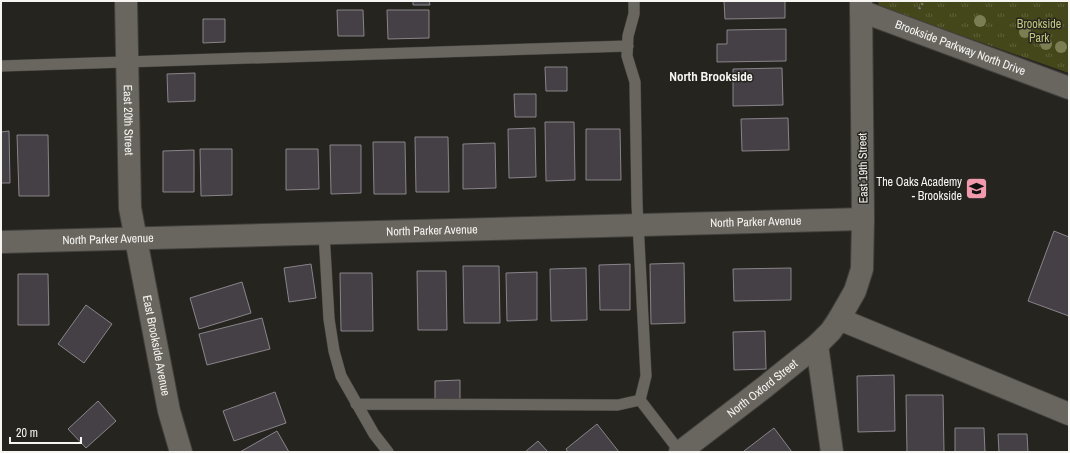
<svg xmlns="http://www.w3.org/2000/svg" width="1070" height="453" viewBox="0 0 1070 453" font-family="'Archivo Narrow',sans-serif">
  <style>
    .grass { fill: url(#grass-tufts) }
    .building { fill: #444045; stroke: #89848a }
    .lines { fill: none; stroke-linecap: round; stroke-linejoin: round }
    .service-casing { stroke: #42403c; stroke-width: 12 }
    .minor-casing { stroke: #42403c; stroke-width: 24 }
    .path { stroke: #75746f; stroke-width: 2.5; stroke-dasharray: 2 3; stroke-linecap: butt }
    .service { stroke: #696660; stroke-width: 11 }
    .minor { stroke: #696660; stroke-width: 22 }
    .tree { fill: #7b7d52 }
    .labels { text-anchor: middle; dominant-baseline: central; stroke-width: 3; stroke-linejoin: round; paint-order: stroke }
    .park-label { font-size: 12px; fill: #c1c67c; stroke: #26241f }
    .street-label { font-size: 12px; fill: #f6f5f1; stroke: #26241f }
    .poi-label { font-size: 12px; fill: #f6f5f1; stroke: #26241f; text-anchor: end }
    .neighbourhood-label { font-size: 13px; font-weight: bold; fill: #f6f5f1; stroke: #26241f }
  </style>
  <defs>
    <pattern id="grass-tufts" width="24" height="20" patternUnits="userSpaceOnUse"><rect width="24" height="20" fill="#44471a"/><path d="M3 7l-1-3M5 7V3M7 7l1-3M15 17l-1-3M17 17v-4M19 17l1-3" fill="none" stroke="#60623c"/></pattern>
  </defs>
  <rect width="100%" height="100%" fill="#26241f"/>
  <path class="grass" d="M878,1h191v72l-190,-66z"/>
  <path class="building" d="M413,1h16l1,4h-17z
    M724,1h61v17l-60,1z
    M337,10h26l1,26h-26z
    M387,10h42v28l-41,1z
    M203,19h22v23l-22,1z
    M786,29v32l-69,1v-18h10v-14z
    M545,67h22v24h-21z
    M782,68l1,37 -50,1v-37z
    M195,73v28l-27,1 -1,-28z
    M514,94h22v23h-21z
    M788,118l1,32 -47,1 -1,-32z
    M545,122h29l1,58 -29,1z
    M535,128l1,49 -27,1 -1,-49z
    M586,129h34l1,51h-35z
    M9,131l1,52h-9v-51z
    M17,135h31l1,61h-30z
    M415,137h33l1,55h-33z
    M373,142h32l1,52h-32z
    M495,143l1,45 -33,1v-45z
    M330,145h31v48l-30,1z
    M200,149h32v46l-31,1z
    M286,149h32l1,40 -33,1z
    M194,150v42h-31v-41z
    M1054,231l15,6v79l-41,-15z
    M684,263l1,60 -34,1 -1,-60z
    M311,264l5,34 -27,4 -5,-34z
    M630,264v46h-30l-1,-45z
    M463,266h36l1,57h-36z
    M586,268l1,52 -36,1 -1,-52z
    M791,268v32l-57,1 -1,-32z
    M417,271h29l1,59h-29z
    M537,272v48l-30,1 -1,-48z
    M340,273h32l1,58h-32z
    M18,274h30l1,51h-31z
    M242,282l9,31 -52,16 -9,-31z
    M86,305l26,19 -28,39 -26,-19z
    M262,318l8,31 -63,16 -8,-31z
    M765,331l1,38 -32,1 -1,-38z
    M894,375l1,56 -37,1 -1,-56z
    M460,380v21h-25v-20z
    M275,392l11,31 -52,18 -11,-30z
    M906,395h37l1,57h-37z
    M98,401l18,20 -30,27 -18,-19z
    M597,424l22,28h-51l-2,-3z
    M774,428l18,24h-47l-1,-1z
    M955,428h29l1,24h-30z
    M277,431l12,21h-49z
    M998,434h29l1,18h-29z
    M538,441l10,11h-23z"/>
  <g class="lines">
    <defs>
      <path id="service" d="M634,1v13l-6,22 -1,20 8,26 2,122 9,172 -6,24 40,52
        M1,66l627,-20
        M324,233l5,86 5,32 7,25 33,58 14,18
        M356,404l262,1 22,-5"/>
      <g id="minor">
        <path id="s1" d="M126,1l4,207 39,203 12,41"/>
        <path id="s2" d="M861,11l208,77"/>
        <path id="s3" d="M1,242l862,-23"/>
        <path d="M839,319l230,95"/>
        <path d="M817,345l15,107"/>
        <path id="s4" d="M680,452l86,-66 51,-41 14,-14 8,-12 16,-28 7,-22 1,-50 -2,-218"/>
      </g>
    </defs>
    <use href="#service" class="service-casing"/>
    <use href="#minor" class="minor-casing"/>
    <path class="path" d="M919,9l5,-8"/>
    <use href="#service" class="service"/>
    <use href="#minor" class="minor"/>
  </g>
  <g class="tree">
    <circle cx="980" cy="21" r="6"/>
    <circle cx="1025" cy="32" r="6"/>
    <circle cx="1046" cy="44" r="6"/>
    <circle cx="1061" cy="47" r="6"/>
  </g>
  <defs>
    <symbol id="school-square" viewBox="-11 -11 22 22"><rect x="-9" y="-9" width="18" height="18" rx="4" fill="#f29aad" stroke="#26241f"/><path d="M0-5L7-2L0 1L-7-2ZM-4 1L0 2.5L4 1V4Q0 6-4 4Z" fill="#111"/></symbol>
  </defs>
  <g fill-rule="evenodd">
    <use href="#school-square" x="964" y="176" width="25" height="25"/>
  </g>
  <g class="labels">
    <g class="park-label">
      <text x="1039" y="24">Brookside<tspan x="1039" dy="14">Park</tspan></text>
    </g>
    <g class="street-label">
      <text stroke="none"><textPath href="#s2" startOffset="106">Brookside Parkway North Drive</textPath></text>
      <text stroke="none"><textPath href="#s1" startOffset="119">East 20th Street</textPath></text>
      <text transform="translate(863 168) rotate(-91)">East 19th Street</text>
      <text stroke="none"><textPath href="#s3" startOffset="755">North Parker Avenue</textPath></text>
      <text stroke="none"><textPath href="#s3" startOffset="431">North Parker Avenue</textPath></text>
      <text stroke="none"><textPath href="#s3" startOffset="107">North Parker Avenue</textPath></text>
      <text stroke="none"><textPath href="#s1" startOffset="347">East Brookside Avenue</textPath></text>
      <text stroke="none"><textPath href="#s4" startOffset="104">North Oxford Street</textPath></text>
    </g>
    <g class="poi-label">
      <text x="962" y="182">The Oaks Academy<tspan x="962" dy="14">- Brookside</tspan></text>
    </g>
    <g class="neighbourhood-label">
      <text x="711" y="76">North Brookside</text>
    </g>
  </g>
  <rect width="1070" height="453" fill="none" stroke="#f6f5f1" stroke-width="4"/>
  <path d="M10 437v6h71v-6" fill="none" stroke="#f6f5f1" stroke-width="2"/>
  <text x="16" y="437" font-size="12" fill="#f6f5f1" stroke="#26241f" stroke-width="3" paint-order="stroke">20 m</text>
</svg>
